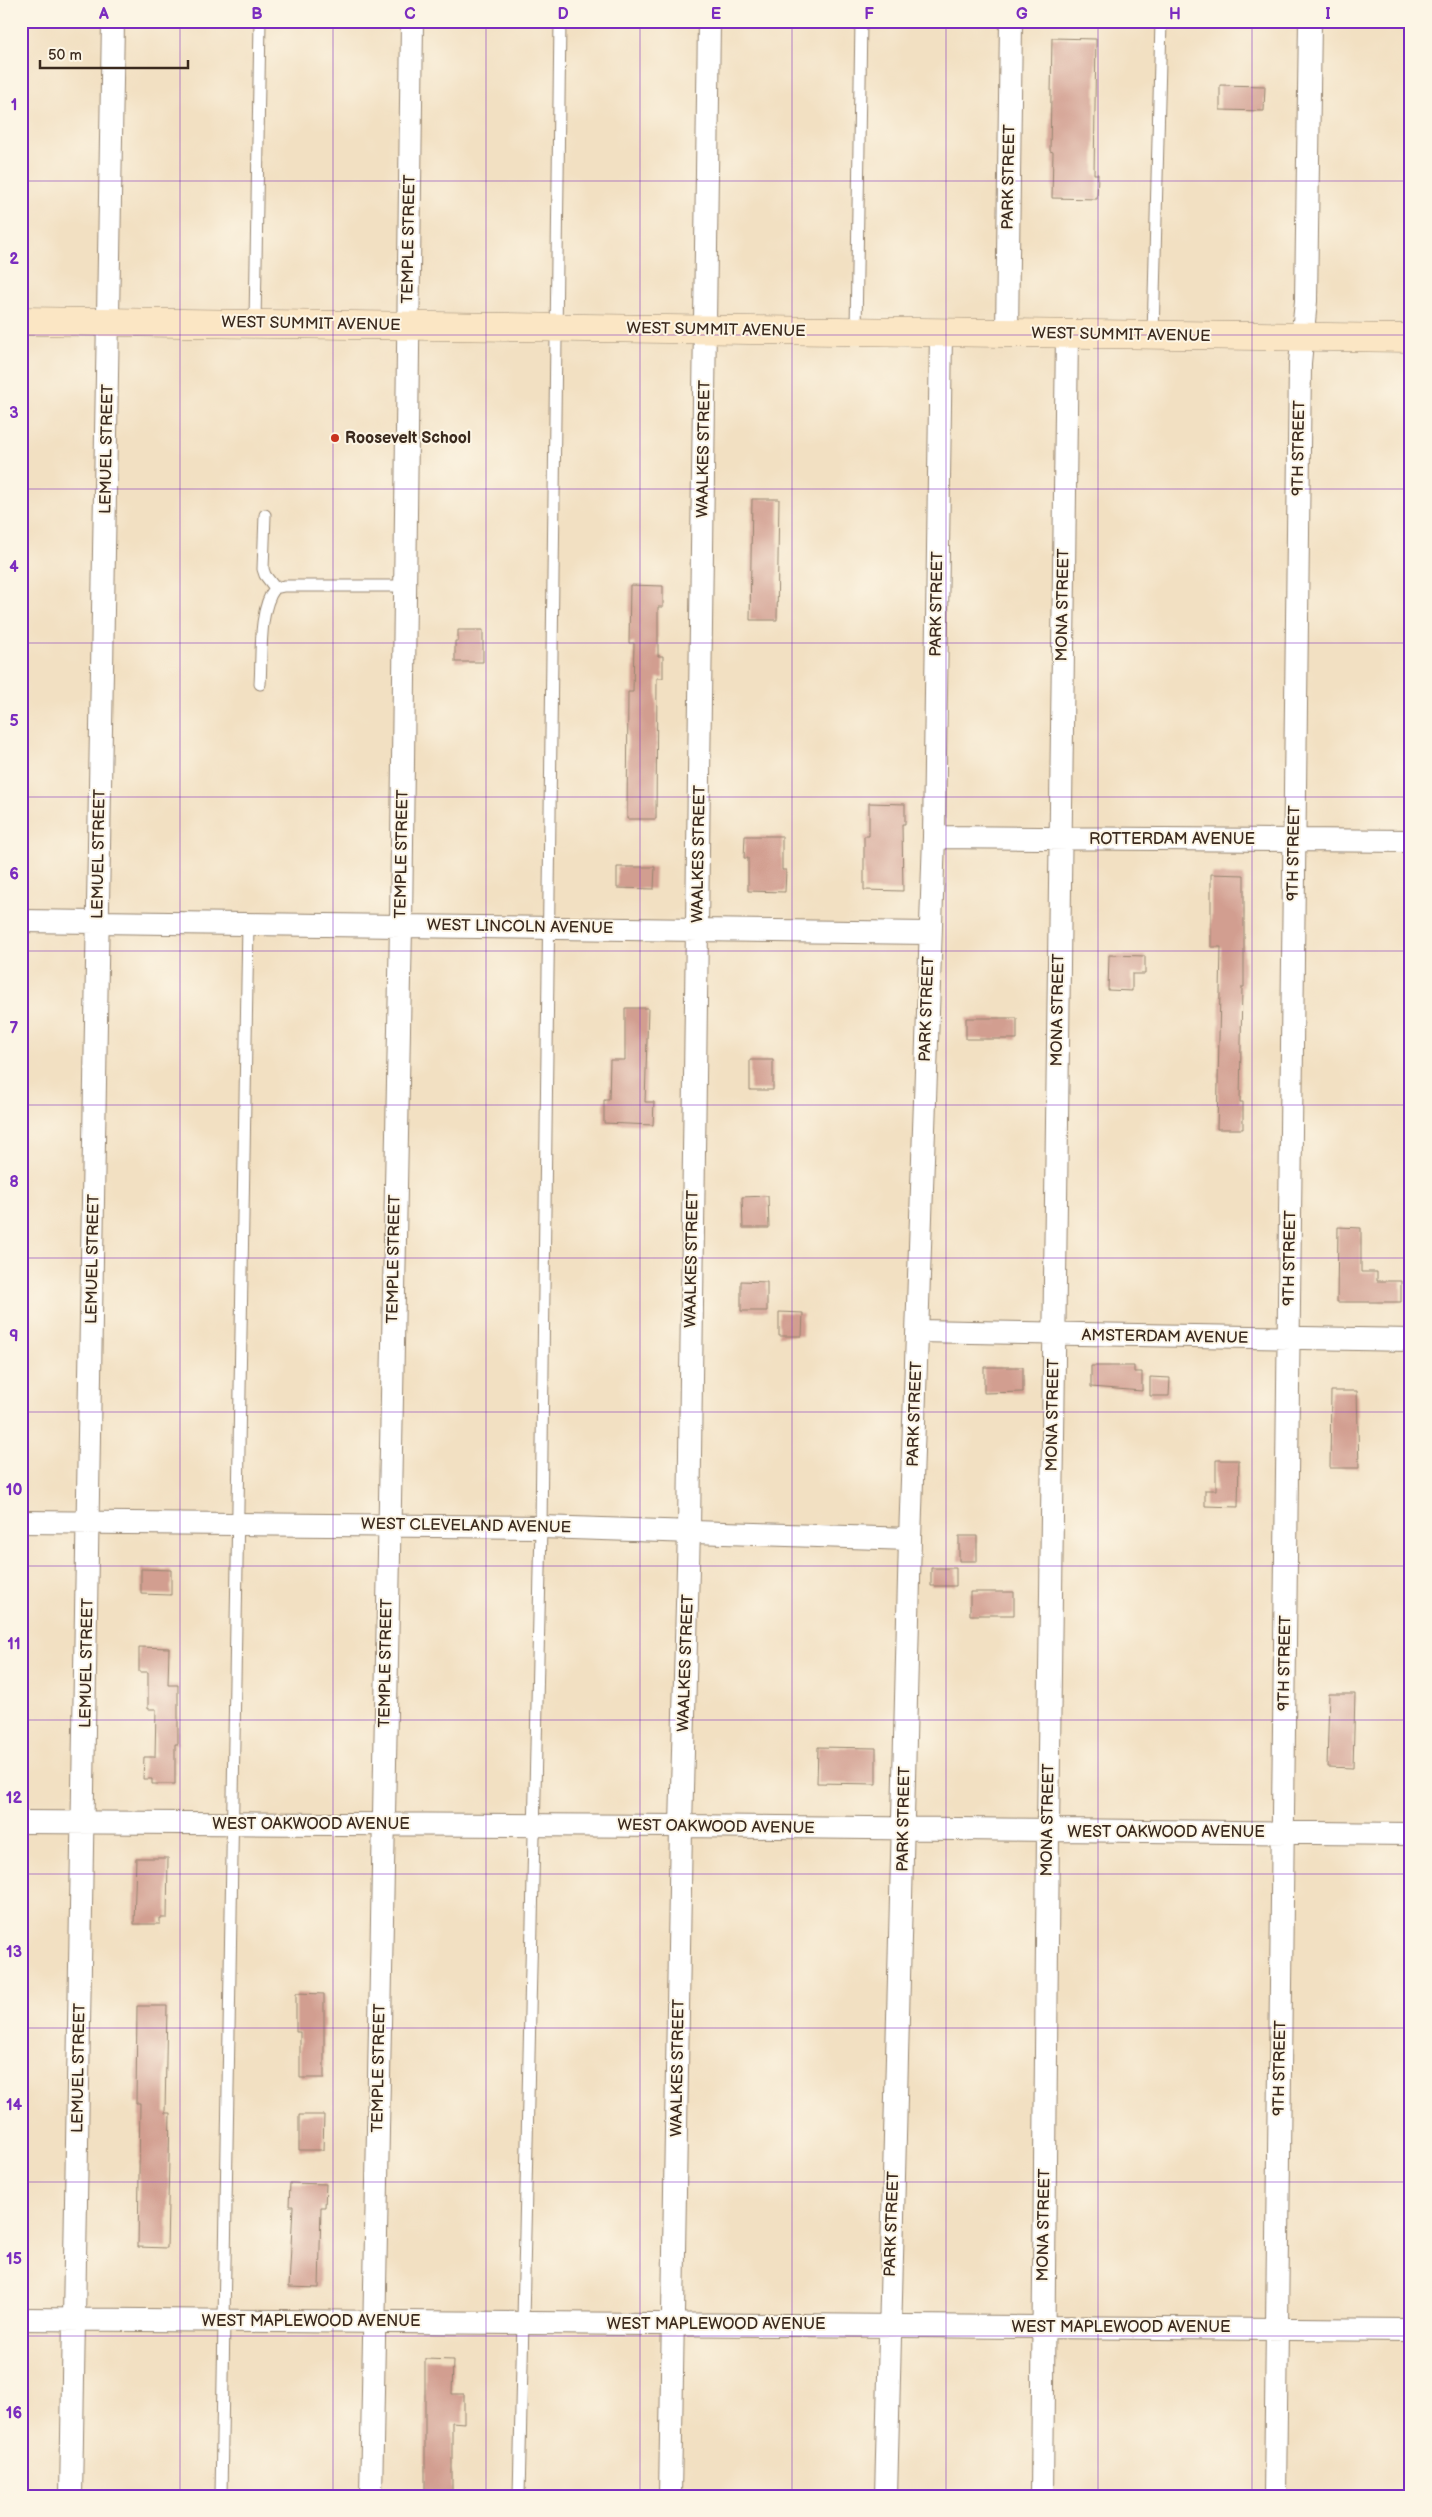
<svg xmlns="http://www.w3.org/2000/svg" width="1432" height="2517" viewBox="0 0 1432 2517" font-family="'Balsamiq Sans',sans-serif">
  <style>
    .building { fill: #d29e90 }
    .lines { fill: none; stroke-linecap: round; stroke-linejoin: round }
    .lane-casing { stroke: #968570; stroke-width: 13 }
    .street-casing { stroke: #968570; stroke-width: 24 }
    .secondary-casing { stroke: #968570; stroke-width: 29 }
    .lane { stroke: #fff; stroke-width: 11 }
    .street { stroke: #fff; stroke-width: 22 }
    .secondary { stroke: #fbe6c4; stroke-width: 28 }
    .grid { fill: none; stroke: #7b2cbf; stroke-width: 1; stroke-opacity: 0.55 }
    .poi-dot { fill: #c8321e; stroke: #fcf5e5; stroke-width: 2 }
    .labels { text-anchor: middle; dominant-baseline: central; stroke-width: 4; stroke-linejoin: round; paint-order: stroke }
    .street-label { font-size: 16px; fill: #3b2a1e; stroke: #fcf5e5 }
    .poi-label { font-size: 16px; font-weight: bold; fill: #3b2a1e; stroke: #fcf5e5; text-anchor: start }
    .neatline { fill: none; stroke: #7b2cbf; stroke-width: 2 }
    .grid-label { font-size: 16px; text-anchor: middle; font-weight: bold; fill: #7b2cbf }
  </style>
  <rect width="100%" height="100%" fill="#fcf5e5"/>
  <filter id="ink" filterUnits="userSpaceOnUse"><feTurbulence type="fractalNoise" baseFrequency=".02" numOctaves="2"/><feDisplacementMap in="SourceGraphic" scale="10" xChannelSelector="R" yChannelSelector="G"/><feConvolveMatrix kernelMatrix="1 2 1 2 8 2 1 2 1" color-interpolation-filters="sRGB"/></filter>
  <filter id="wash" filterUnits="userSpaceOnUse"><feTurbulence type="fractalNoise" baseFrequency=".0096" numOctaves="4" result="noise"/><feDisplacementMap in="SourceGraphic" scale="20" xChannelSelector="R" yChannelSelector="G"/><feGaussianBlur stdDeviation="1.12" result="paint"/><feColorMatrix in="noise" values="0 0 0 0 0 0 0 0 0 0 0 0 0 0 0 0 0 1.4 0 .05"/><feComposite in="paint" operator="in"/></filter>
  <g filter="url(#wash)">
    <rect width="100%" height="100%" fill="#f2e0c2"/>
    <g id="blocks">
      <path class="building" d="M1052,38l44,1 -2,135h4l-1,25 -45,-1 1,-46 -3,-1z
        M1220,85l45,1 -1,25 -44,-1z
        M752,499h27l-2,121h-27z
        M630,585l33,1v21h-5v49h5v22h-6l-1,141h-29l1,-127h5l1,-49h-5z
        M458,630h25v32h-28v-21h3z
        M869,803l36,1v20h-3l1,67 -39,-1v-54h5z
        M745,836h37v34h4l-1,22 -37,-1v-33h-4z
        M617,867h38l-1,22 -37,-1z
        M1211,874l33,1v112h-2l-2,115h3v27h-26l4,-182h-10z
        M1109,955l36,1v18h-13v17l-24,-1z
        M625,1008h23l-3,94h9l-1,23 -49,-2v-23h5l1,-40h15z
        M966,1018h51v21h-51z
        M750,1060h23v30h-23z
        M768,1196l1,32h-26l-1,-31z
        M1338,1227l23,1v44h16v9h24v21h-64z
        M741,1281l26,1v29h-26z
        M779,1312l24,1 -1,23h-23z
        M1091,1366h43v6h8v19l-51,-4z
        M984,1367h39v25l-39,1z
        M1150,1377l20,1 -1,18h-19z
        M1331,1391h26l2,77h-29z
        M1216,1460h23l-1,47 -33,-1v-16h11z
        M959,1536h18v25h-18z
        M931,1568h25v18h-25z
        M141,1569l30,1v25l-30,-1z
        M970,1592h44v23h-44z
        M139,1647l30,1 -1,37h10v59h-3v40h-23v-5h-9l1,-22h11l1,-48h-8v-37h-9z
        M1329,1694h26l-2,74 -26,-1z
        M818,1747l58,1v36l-59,-1z
        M136,1858h32l-1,60h-7v6h-26z
        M296,1993l28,1v84h-24v-46h-4z
        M137,2006h30l-2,107h5l-3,135 -29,-1 2,-144h-4z
        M299,2115h25l-1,35h-24z
        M290,2183l36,1 -1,23h-4l-2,81 -30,-1 4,-81h-4z
        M425,2359l28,1 -1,34h12v29l-12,-1v74h-27z"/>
    </g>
  </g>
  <g filter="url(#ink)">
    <use href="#blocks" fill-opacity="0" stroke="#968570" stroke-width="1"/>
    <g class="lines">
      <defs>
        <path id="lane" d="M255,323l5,-302
          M856,331l5,-310
          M1153,336l8,-315
          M265,515l-2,54 2,6 10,13
          M260,684c2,-28 -2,-74 15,-96l9,-2h121
          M221,2496l27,-1572
          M519,2496l22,-969 19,-1506"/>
        <path id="street" d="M1007,334l4,-313
          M934,837l477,4
          M21,921l908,12
          M918,1331l493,9
          M21,1522l520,5 369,12
          M21,1822l660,4 730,8
          M21,2319l1390,11
          M71,2496l42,-2475
          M371,2496l30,-1571 11,-904
          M670,2496l11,-670 8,-296 20,-1509
          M886,2496l24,-957 24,-702 7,-505
          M1042,2496l6,-665 19,-1497
          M1275,2496l25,-2133 6,-62 4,-280"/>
        <path id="secondary" d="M21,321l1390,17"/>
      </defs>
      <use href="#lane" class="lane-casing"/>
      <use href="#street" class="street-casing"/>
      <use href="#secondary" class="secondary-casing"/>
      <use href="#lane" class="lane"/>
      <use href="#street" class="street"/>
      <use href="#secondary" class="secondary"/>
    </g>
  </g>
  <path class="grid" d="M180,21v2475M333,21v2475M486,21v2475M640,21v2475M792,21v2475M946,21v2475M1098,21v2475M1252,21v2475M21,181h1390M21,335h1390M21,489h1390M21,643h1390M21,797h1390M21,951h1390M21,1105h1390M21,1258h1390M21,1412h1390M21,1566h1390M21,1720h1390M21,1874h1390M21,2028h1390M21,2182h1390M21,2336h1390"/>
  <circle class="poi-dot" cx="335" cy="438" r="5"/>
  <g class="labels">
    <g class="street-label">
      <text transform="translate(1009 177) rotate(-89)">PARK STREET</text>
      <text transform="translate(409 239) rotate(-89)">TEMPLE STREET</text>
      <text transform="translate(311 324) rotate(1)">WEST SUMMIT AVENUE</text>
      <text transform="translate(716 330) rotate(1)">WEST SUMMIT AVENUE</text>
      <text transform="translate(1121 335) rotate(1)">WEST SUMMIT AVENUE</text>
      <text transform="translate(1299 448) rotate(-89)">9TH STREET</text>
      <text transform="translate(107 449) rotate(-89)">LEMUEL STREET</text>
      <text transform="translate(704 449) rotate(-89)">WAALKES STREET</text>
      <text transform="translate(937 604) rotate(-89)">PARK STREET</text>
      <text transform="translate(1063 605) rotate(-89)">MONA STREET</text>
      <text x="1172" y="839">ROTTERDAM AVENUE</text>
      <text transform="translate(1294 853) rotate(-89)">9TH STREET</text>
      <text transform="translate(99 854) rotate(-89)">LEMUEL STREET</text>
      <text transform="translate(402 854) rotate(-89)">TEMPLE STREET</text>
      <text transform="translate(699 854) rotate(-89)">WAALKES STREET</text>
      <text transform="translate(520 927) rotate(1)">WEST LINCOLN AVENUE</text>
      <text transform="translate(927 1009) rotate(-88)">PARK STREET</text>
      <text transform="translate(1058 1010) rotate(-89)">MONA STREET</text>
      <text transform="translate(1290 1258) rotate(-89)">9TH STREET</text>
      <text transform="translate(93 1259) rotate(-89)">LEMUEL STREET</text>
      <text transform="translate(394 1259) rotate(-89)">TEMPLE STREET</text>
      <text transform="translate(692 1259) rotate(-89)">WAALKES STREET</text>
      <text transform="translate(1165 1337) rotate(1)">AMSTERDAM AVENUE</text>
      <text transform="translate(915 1414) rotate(-88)">PARK STREET</text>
      <text transform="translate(1053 1415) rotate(-89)">MONA STREET</text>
      <text transform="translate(466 1526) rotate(1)">WEST CLEVELAND AVENUE</text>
      <text transform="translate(87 1663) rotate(-89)">LEMUEL STREET</text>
      <text transform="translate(386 1663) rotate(-89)">TEMPLE STREET</text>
      <text transform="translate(686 1663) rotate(-88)">WAALKES STREET</text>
      <text transform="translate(1285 1663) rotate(-89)">9TH STREET</text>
      <text transform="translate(904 1819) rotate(-89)">PARK STREET</text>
      <text transform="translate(1048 1820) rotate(-89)">MONA STREET</text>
      <text x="311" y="1824">WEST OAKWOOD AVENUE</text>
      <text transform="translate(716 1827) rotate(1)">WEST OAKWOOD AVENUE</text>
      <text x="1166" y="1832">WEST OAKWOOD AVENUE</text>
      <text transform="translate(79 2068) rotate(-89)">LEMUEL STREET</text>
      <text transform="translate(379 2068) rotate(-89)">TEMPLE STREET</text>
      <text transform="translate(678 2068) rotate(-89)">WAALKES STREET</text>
      <text transform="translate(1280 2068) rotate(-89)">9TH STREET</text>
      <text transform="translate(892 2224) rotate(-88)">PARK STREET</text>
      <text transform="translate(1044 2225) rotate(-89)">MONA STREET</text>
      <text x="311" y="2321">WEST MAPLEWOOD AVENUE</text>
      <text x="716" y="2324">WEST MAPLEWOOD AVENUE</text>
      <text x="1121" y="2327">WEST MAPLEWOOD AVENUE</text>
    </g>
    <g class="poi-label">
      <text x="345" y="438">Roosevelt School</text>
    </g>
  </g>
  <rect width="1432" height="2517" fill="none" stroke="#fcf5e5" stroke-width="55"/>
  <path d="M40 60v8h148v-8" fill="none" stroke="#3b2a1e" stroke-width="2.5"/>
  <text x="48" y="60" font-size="15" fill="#3b2a1e" stroke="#fcf5e5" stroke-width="4" paint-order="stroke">50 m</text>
  <rect x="28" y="28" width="1376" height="2462" class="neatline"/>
  <g class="grid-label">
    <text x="104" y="19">A</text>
    <text x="257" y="19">B</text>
    <text x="410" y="19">C</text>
    <text x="563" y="19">D</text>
    <text x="716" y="19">E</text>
    <text x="869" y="19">F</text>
    <text x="1022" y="19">G</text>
    <text x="1175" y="19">H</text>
    <text x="1328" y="19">I</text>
    <text x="14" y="110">1</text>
    <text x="14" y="264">2</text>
    <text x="14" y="418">3</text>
    <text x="14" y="572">4</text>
    <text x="14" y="726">5</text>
    <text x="14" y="879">6</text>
    <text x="14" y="1033">7</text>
    <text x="14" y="1187">8</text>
    <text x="14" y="1341">9</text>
    <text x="14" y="1495">10</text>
    <text x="14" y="1649">11</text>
    <text x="14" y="1803">12</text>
    <text x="14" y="1957">13</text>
    <text x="14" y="2110">14</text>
    <text x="14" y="2264">15</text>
    <text x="14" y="2418">16</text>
  </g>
</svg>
